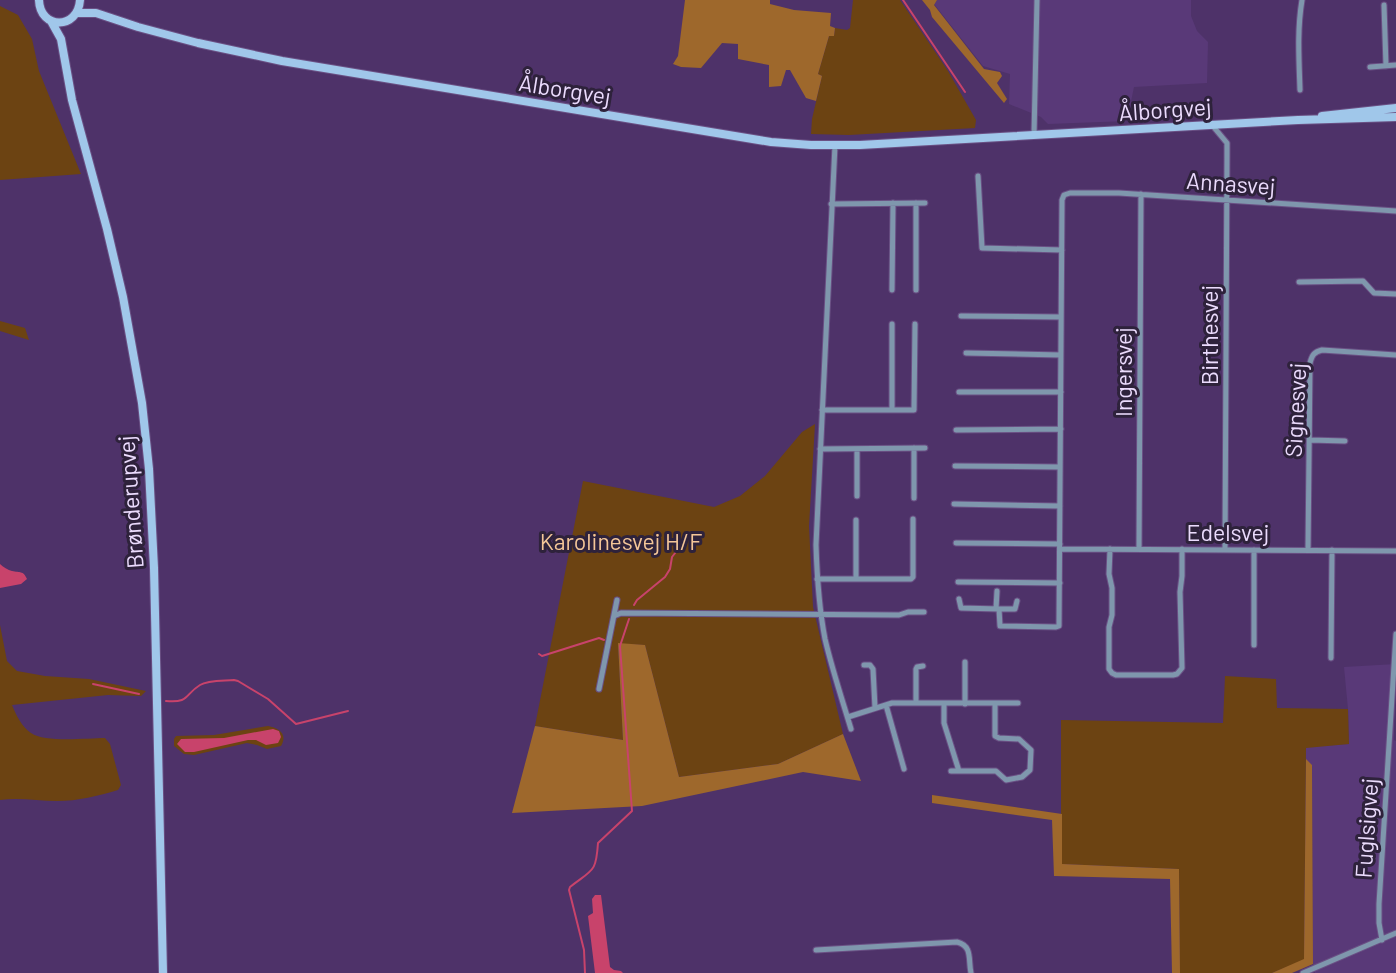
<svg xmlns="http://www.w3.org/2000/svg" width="1396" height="973" viewBox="0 0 1396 973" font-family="Barlow,sans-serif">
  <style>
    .built { fill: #593978 }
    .green { fill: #6c4312 }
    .forest { fill: #9e682c }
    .water { fill: #c8436b }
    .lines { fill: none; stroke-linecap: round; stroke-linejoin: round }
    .stream { stroke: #c8436b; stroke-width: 2 }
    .street-casing { stroke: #6a5084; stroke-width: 7 }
    .secondary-casing { stroke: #6a5084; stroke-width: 10 }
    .street { stroke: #7f97ad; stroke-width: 5 }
    .secondary { stroke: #a0c7ea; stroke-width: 8 }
    .labels { text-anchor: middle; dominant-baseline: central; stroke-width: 6; stroke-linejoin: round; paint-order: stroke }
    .street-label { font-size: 23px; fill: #ebdbfd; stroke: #2e223b }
    .park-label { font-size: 23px; fill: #f4c698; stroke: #2e223b }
  </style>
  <rect width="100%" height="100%" fill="#4e3269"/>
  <path class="built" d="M937,0h254v16l6,15 11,11 -1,41 -73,4 -7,34 -79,3 -7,-7 -32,-13 1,-30 -27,-8 -49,-62z
    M1396,664l-2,69v7l2,1v232h-81l-2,-9 -1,-198 -6,-6v-13l43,-3 -1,-35 -4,-42z"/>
  <path class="green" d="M853,0h47l48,71 28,49 -1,8 -126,7 -38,-1 1,-15 10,-43 -4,-2 11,-38h5l1,-8 12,2 3,-2z
    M0,6l18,9 14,24 7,32 42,103 -81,6z
    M0,321l25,7 4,12 -29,-9z
    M815,424l-6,102 4,81 30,127 -65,30 -99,13 -34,-132 -27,-1 5,96 -88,-14 48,-245 131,26 26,-11 25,-20 37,-44z
    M0,625l7,36 10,10 28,5 44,3 57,12 -5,5 -33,-1 -96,10c4,10 10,22 19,28 14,10 56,5 74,5l5,6 11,41 -3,5c-20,6 -40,11 -61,11 -19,0 -38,-4 -57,-1z
    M1225,676l51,3 1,29 71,1 1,35 -43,4 -2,212 -32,13h-92l-1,-104 -118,-5v-144l162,3z
    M268,726c11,2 20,8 13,20l-14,3 -10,-4 -10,-2 -53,12 -10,-1 -10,-8v-7l2,-3 38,-1z"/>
  <path class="forest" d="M685,0h85v4l24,6 37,3 -1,13 5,2 -1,8h-5l-11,38 4,2 -6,25 -10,-3 -16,-28h-4l-5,16 -12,1v-22l-31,-6v-15l-16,-1 -21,25 -20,-1 -8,-3 5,-8z
    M922,0h15l-3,5 50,64 16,3 2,4 -5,7 10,16 -3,4 -72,-86 -2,-7z
    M618,643l27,2 34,132 99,-13 65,-30 18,47 -58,-9 -161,34 -130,7 23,-87 88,14z
    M1306,759l6,6 1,199 -21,9h-20l32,-14z
    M932,795l130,19v50l117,5 1,104h-8l-2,-94 -116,-3 -2,-56 -120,-17z"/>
  <path class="water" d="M0,564c3,3 8,6 12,7 8,2 11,-1 15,8l-6,5 -21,4z
    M273,729l6,2 2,6 -3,6 -12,2 -10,-5h-8l-54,12h-9l-8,-8 4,-5 43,-1z
    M595,895h6l9,72 4,3 7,1 2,2h-28l-7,-57 5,-3 -1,-14z"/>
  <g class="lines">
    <path class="stream" d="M903,0l62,92
      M634,605l3,-5 28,-23 5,-8 2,-12 18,-23
      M539,654l3,2 57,-18 5,2
      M93,684l46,10
      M166,701c24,2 18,-6 34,-16 8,-5 24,-4 34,-5l4,1 30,18 28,25 52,-13
      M585,973l-1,-23 -15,-60 1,-3c23,-18 26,-14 28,-44l34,-32 -12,-165 9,-27"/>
    <defs>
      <path id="street" d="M1384,5l2,61
        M1370,67l26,-2
        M1300,90c-1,-30 -3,-60 2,-90
        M1212,125l15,18v14l-2,392
        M1034,135l3,-135
        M835,145l-19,400c1,32 3,63 9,94 7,30 17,60 26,90
        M978,176l4,72 80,2
        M831,204l94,-1
        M1299,282l64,-1 11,12 22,1
        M892,290l1,-87
        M916,290v-87
        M961,316l100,1
        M966,353l95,2
        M959,392h102
        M822,410h92l1,-86
        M892,410v-86
        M956,430l105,-1
        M1310,440l35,1
        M820,449l105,-1
        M955,466l105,1
        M857,496v-47
        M914,498v-50
        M954,504l106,2
        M956,543l104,1
        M1060,549l336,2
        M1110,549l-1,25 3,14v27l-3,12v42l3,4 4,2h57l4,-1 5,-6 -2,-76 2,-16v-27
        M1139,549l2,-355
        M1308,550l2,-187c2,-8 4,-11 12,-13l74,5
        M817,579h94l2,-2v-58
        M856,579v-59
        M958,582l102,1
        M959,599l2,9 38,1
        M1017,601l-2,8h-16l1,17 56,1 3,-1 3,-426 2,-5 6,-2h49l277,18
        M996,609l1,-18
        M614,616l7,-3 278,2 9,-3h16
        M1254,645v-95
        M1331,658l1,-108
        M864,665h6l3,4 2,39
        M599,689l18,-89
        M916,703v-34l1,-2 6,-1
        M944,703v20l15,48
        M965,704v-42
        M886,705l18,64
        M848,717l44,-14h126
        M951,771h45l10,9 16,-3 8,-7 1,-20 -12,-11 -20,-1 -4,-2v-32
        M1382,940l-3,-17v-19l17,-270
        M816,950l141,-8c16,4 11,18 14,31
        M1303,973l93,-40"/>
      <path id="secondary" d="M39,0c1,30 39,30 41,0
        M77,13h19l42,14 60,16 84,18 489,81 40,3h49l438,-25 98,-3
        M51,21l10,18 11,61 35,129 16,68 19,106 7,66 5,99 9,405
        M1322,116l74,-8"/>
    </defs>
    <use href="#street" class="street-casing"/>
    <use href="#secondary" class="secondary-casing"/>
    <use href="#street" class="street"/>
    <use href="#secondary" class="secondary"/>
  </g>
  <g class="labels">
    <g class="street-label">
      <text transform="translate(565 89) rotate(9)">Ålborgvej</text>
      <text transform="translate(1165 109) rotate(-4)">Ålborgvej</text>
      <text transform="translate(1231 183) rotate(4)">Annasvej</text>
      <text transform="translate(1209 335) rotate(-90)">Birthesvej</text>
      <text transform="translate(1123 372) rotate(-90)">Ingersvej</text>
      <text transform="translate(1295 410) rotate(-87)">Signesvej</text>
      <text transform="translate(130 502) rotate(-94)">Brønderupvej</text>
      <text x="1228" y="532">Edelsvej</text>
      <text transform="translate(1366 828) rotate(-86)">Fuglsigvej</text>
    </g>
    <g class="park-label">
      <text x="621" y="541">Karolinesvej H/F</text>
    </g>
  </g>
</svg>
